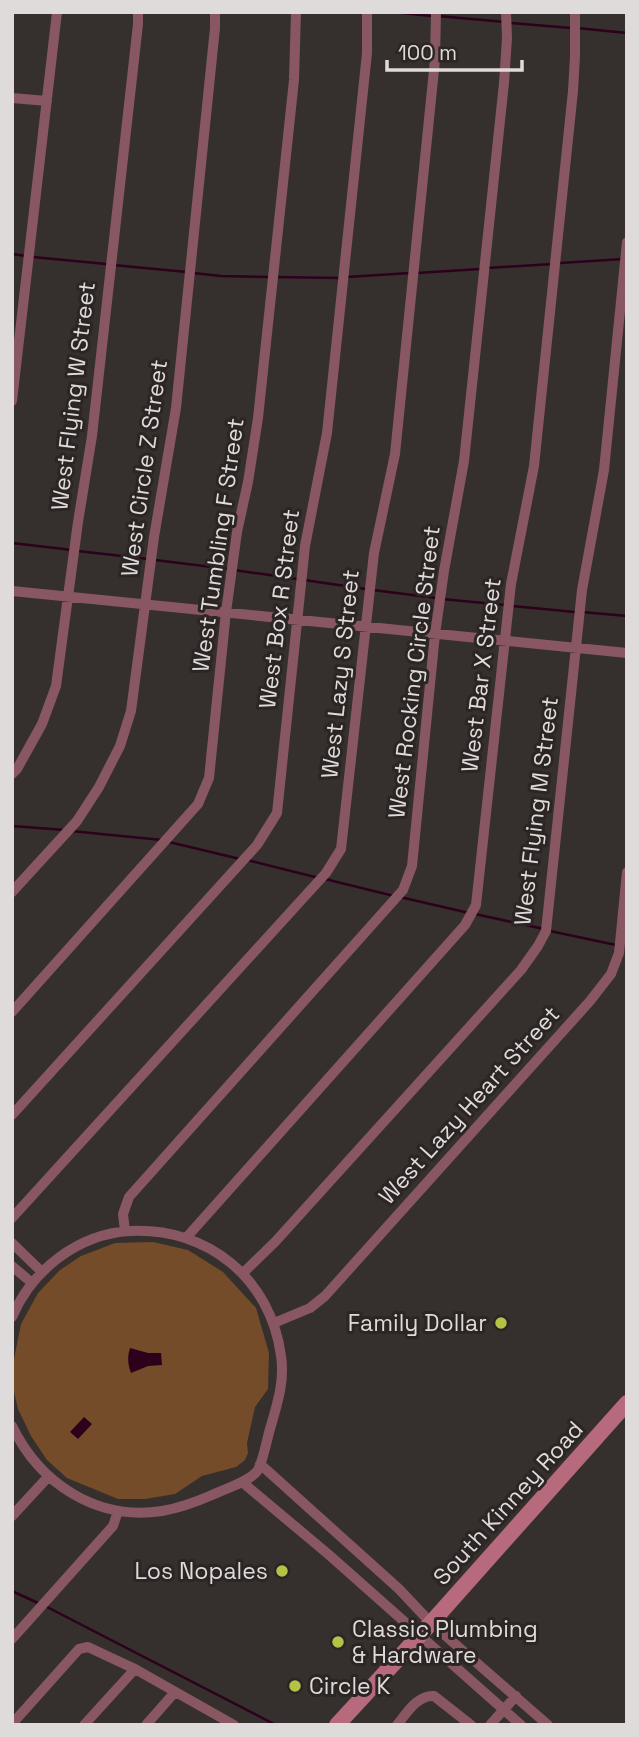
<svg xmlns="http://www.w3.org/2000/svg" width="639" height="1737" viewBox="0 0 639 1737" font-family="'Space Grotesk',sans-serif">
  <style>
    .green { fill: #744c29 }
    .water { fill: #2d001b }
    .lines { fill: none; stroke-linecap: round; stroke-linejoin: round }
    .stream { stroke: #2d001b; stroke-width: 2.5 }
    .street { stroke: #885761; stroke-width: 10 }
    .secondary { stroke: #b76a7b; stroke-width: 16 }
    .poi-dot { fill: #b6c148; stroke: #2b2524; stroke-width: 2.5 }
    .labels { text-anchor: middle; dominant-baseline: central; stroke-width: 6; stroke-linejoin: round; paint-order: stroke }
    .street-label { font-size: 23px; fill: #dfdbda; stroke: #2b2524 }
    .poi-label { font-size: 23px; fill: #dfdbda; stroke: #2b2524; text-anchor: end }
  </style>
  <rect width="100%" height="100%" fill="#352f2e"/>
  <path class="green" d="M153,1242l35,8 35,22 33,36 13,45 -1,36 -13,18 -8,36 1,10 -3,7 -9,7 -34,9 -27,18 -30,5h-27l-51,-21 -20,-18 -16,-24 -13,-27 -6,-26 2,-24 7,-35 17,-31 22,-23 21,-14 34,-13z"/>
  <path class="water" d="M130,1348l18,5h13l1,12 -14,1 -17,7c-3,-9 -4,-15 -1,-25z
    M84,1417l8,7 -14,15 -8,-7z"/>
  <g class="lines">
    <path class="stream" d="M393,12l38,4
      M438,16l67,6
      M511,23l60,5
      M577,28l50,5
      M12,254l14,2
      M33,257l73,7
      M560,263l63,-4
      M113,265l74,7
      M487,268l66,-4
      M193,273l28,3 49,1
      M417,273l63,-4
      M277,277l63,1
      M347,277l63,-4
      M12,543l60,7
      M78,551l70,8
      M155,560l73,9
      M234,570l63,9
      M304,580l62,9
      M373,590l63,8
      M442,599l63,6
      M512,606l63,6
      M582,612l45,4
      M12,826l53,4
      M71,831l91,9
      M169,842l71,17
      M247,860l72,18
      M325,879l69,17
      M400,897l69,16
      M475,914l69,15
      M550,931l66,14
      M12,1591l26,12
      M47,1607l229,118"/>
    <path class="street" d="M12,98l35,3
      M12,401l45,-389
      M12,591l615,62
      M12,774l5,-5 25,-45 14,-38 22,-164 14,-86 46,-412v-12
      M12,892l65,-71 22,-34 21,-41 11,-35 23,-174 22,-129 39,-380v-16
      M12,1012l186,-208 11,-26 17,-166 11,-80 11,-50 10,-64 36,-338 2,-68
      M12,1115l245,-270 20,-32 28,-267 22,-113 40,-380v-41
      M12,1218l314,-345 15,-24 33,-296 21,-99 40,-394 1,-48
      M125,1231l-2,-17 6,-17 274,-307 9,-24 23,-232 9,-63 20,-110 40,-378 3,-45 -1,-26
      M186,1238l279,-313 11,-20 35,-321 23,-118 39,-375 2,-35v-44
      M12,1243l30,29
      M12,1266l20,17
      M243,1273l32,-31 246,-272 17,-24 8,-15 36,-341 22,-120 23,-228
      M12,1317c20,-47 66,-83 118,-86 78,-4 141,48 151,125 4,25 -4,49 -11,73 -3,10 -7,32 -12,41 -7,11 -33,19 -46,25 -16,7 -32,13 -50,16 -65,10 -122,-27 -150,-85
      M274,1323l36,-15 15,-12 265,-295 21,-27 8,-21 8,-81
      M260,1464l139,125 32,34 117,102
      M242,1482l86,72 193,171
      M12,1516l36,-39
      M12,1639l101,-113 5,-15
      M12,1724l67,-75 9,-2 47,22 99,56
      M84,1725l51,-56
      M146,1725l29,-33
      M397,1725c10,-12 20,-30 37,-29l37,29
      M490,1725l26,-29"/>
    <path class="secondary" d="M337,1725l94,-102 196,-220"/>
  </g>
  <g class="poi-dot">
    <circle cx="501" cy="1323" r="7"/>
    <circle cx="282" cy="1571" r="7"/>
    <circle cx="338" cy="1642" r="7"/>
    <circle cx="295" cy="1686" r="7"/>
  </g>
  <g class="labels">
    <g class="street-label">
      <text transform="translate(73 396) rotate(-83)">West Flying W Street</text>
      <text transform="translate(144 468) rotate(-82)">West Circle Z Street</text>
      <text transform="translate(218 545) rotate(-82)">West Tumbling F Street</text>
      <text transform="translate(279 609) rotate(-83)">West Box R Street</text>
      <text transform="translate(414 672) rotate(-83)">West Rocking Circle Street</text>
      <text transform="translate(340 674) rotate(-84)">West Lazy S Street</text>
      <text transform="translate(481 675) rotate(-83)">West Bar X Street</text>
      <text transform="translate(536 811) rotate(-83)">West Flying M Street</text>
      <text transform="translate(469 1105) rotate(-48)">West Lazy Heart Street</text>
      <text transform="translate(508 1503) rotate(-48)">South Kinney Road</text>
    </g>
    <g class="poi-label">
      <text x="487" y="1323">Family Dollar</text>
      <text x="268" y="1571">Los Nopales</text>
      <text x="352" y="1629" text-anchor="start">Classic Plumbing<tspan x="352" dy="26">&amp; Hardware</tspan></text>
      <text x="309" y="1686" text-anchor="start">Circle K</text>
    </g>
  </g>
  <rect width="639" height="1737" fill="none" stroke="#dfdbda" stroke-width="28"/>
  <path d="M387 60v10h135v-10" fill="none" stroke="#dfdbda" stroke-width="3.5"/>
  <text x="398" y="60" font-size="21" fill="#dfdbda" stroke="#2b2524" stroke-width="5" paint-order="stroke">100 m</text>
</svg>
